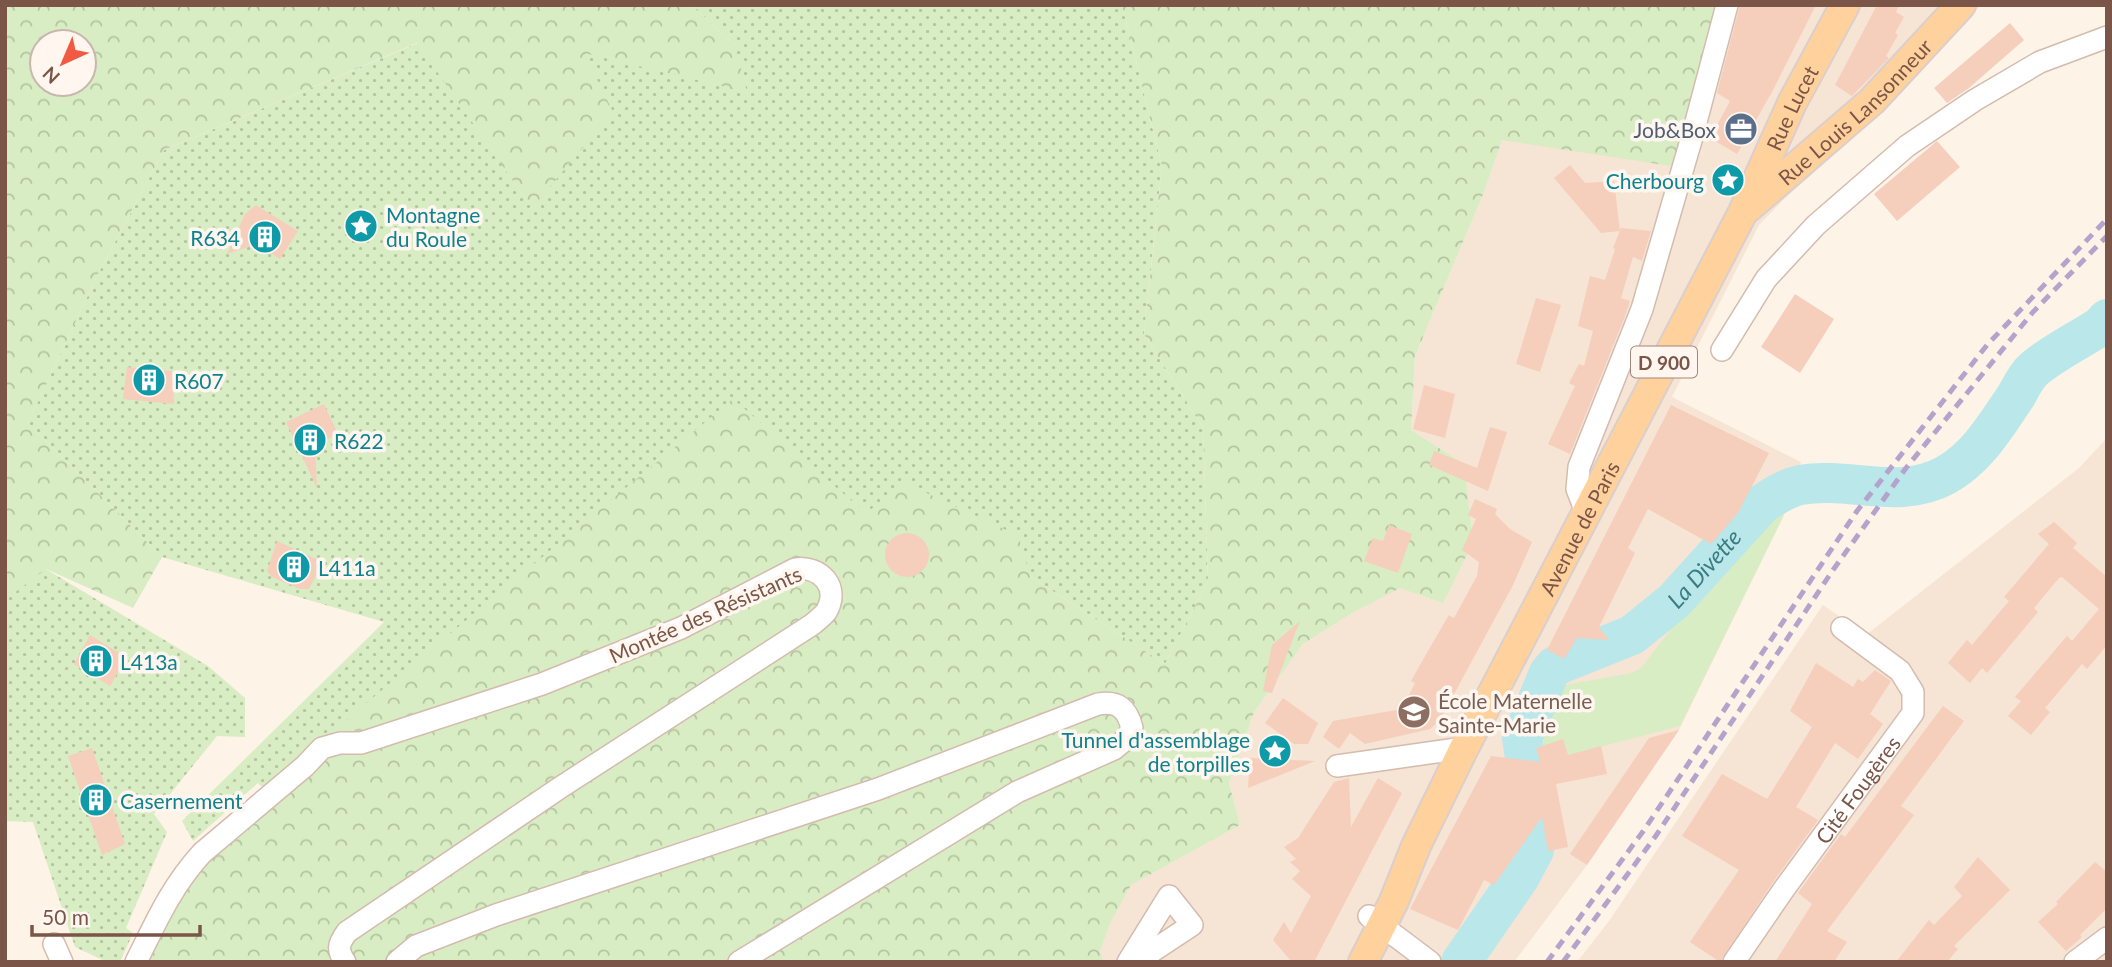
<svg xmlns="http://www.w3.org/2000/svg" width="2112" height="967" viewBox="0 0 2112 967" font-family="Lato,sans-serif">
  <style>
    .residential { fill: #f6e4d5 }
    .grass { fill: url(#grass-dots) }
    .forest { fill: url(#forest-crowns); fill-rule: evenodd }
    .green { fill: #d8edc3 }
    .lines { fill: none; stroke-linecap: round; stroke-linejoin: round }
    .river { stroke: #b9e7ea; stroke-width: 40 }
    .building { fill: #f6cebc }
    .minor-casing { stroke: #d4bbae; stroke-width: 24 }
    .major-casing { stroke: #dacfcc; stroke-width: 32 }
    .minor { stroke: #fff; stroke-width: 21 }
    .major { stroke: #ffd19d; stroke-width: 28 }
    .rail { stroke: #b4a3ca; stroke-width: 5; stroke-dasharray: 10 7; stroke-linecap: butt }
    .labels { text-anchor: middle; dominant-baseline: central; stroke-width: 7; stroke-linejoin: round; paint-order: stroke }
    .shield { fill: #fff7ef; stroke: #a2867a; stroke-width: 2 }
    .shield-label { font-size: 19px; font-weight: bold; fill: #7a5548 }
    .street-label { font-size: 21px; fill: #7a5548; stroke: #fff7ef }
    .service-label { font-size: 21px; fill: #4e5e75; stroke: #fff7ef; text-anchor: end }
    .culture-label { font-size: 21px; fill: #0d838f; stroke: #fff7ef; text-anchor: start }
    .education-label { font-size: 21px; fill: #785e54; stroke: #fff7ef; text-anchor: start }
    .water-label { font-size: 23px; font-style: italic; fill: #3a7c81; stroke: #fff7ef }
  </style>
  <defs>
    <pattern id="grass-dots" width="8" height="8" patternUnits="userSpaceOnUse" patternTransform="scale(1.75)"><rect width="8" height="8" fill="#d8edc3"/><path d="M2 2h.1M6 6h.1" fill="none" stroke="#b4c3a0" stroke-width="1.8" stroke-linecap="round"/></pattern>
    <pattern id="forest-crowns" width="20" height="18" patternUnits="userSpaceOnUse" patternTransform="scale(1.75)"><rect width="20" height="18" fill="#d8edc3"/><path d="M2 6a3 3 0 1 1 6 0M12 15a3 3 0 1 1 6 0" fill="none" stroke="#b4c3a0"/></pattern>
  </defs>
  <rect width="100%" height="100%" fill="#fef3e7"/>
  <path class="residential" d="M1598,5h383l-114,120 -84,75 -24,25 -87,172 129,65 -18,55 -104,213 -92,135 -73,97h-410l-4,-11 10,-27 21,-39 109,-60 -11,-42 25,-71 49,-68 51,-32 46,-25 43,16 21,-139 -53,-34 4,-74 69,-164 18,-52z
    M2107,438v524h-530l32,-41 214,-316 43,30 213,-167z"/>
  <path class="grass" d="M691,5h431l40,161 -18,168 59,94 5,153 -43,83 -134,-87 -766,213 -7,-7 -65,58 -11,-20 202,-199 -222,-65 -134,-134 69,-147 67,-126 254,-107 114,165 51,-155 152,-8z
    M44,568l164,98 37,32v39l-28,-1 -63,78 13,18 -41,96 7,5 -13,29h-13l-32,-15 -42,-125 -28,-1v-221z"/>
  <path class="forest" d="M5,5h686l44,40 12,47 -163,-39 29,59 -81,96 -115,-165 -253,107 -67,126 -69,147 134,134 -29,51 -87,-39 -41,31zM42,42h42v42h-42z
    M1122,5h605l-43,163 -182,-28 -18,52 -69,164 -4,74 53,34 9,78 -30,61 -43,-15 -46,24 -51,32 -49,68 -25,71 11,42 -109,60 -21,39 -10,27 4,11h-970l39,-90 127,-114 433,-359 133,114 39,-30 112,52 14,42 134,87 43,-83 -5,-153 -59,-94 18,-168z"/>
  <path class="green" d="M1789,498l-6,19 -103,209 -100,26 -11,7 -6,-19 -19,6c-4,-24 2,-44 21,-61l66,-12 10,-5 120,-155 21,-14z"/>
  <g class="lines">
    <path class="river" id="s1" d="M1461,962l58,-84 15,-28 1,-30 -13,-82 27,-65 6,-7 77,-31 42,-34 88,-97c11,-7 24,-16 38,-19 49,-9 99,16 146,-10 32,-18 50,-50 70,-79 5,-9 10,-20 18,-27 17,-15 47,-30 67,-43l6,-7"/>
  </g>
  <path class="building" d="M1740,5h76l-43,85 -36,64 -27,-16 20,-37 -13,-8z
    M1877,5h22l-3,7 8,5 -9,16 3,2 -12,21 3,2 -37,38 -17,-11z
    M2010,23l14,17 -55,48 -22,15 -13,-15z
    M1937,141l23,26 -63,54 -23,-27z
    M1570,165l15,18 29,-2 6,50 -19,2 -47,-55z
    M256,205l42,26 -18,28 -23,-15 -30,10 18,-40z
    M1621,228l30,3 -9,30 -9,-4 -12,41 9,3 -5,15 -55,138 -22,-10 27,-58 -6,-3 10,-19 5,2 9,-35 -15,-5 12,-50 15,4 10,-31 -2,-1z
    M1795,294l39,25 -34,54 -39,-26z
    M1536,298l25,7 -21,67 -24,-8z
    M127,367l45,4 2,33 -51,-5z
    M1424,385l31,9 -10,44 -32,-9z
    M324,404l14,30 -23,12 2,42 -31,-66z
    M1671,405l98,48 -31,60 -27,31 -63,-35 -20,39 7,5 -36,74 10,13 -32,-2 -13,21 -17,-9z
    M1490,427l17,5 -19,59 -59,-26 5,-14 43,17z
    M1475,499l22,10 -2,5 15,15 22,13 -19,43 -73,135 -10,9 -65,15 -15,-11 -11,16 -16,-12 10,-16 69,-12 13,-26 -4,-2 21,-37 17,-29 5,3 23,-42 2,-14 -17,-12 14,-31 -8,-4z
    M2054,522l23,21 -4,5 34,29v68l-20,24 -5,-5 -37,44 5,4 -19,23 -23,-19 13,-15 -6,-4 52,-61 5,5 27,-32 -37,-32 -3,1 -25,30 4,4 -51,61 -5,-5 -12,15 -22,-20 19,-23 5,5 37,-44 -5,-4 45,-53 -11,-10z
    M1389,525l23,9 -14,39 -34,-12 9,-23 10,3z
    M885 555a22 22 0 1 1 44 0a22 22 0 1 1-44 0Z
    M277,541l46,21 -14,27h-9l-28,-12 -5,-6z
    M1300,621l-28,72 -9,-2 9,-46z
    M90,635l31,19 3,8 -14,24 -36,-22z
    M1816,663l37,24 5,-8 5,3 12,-12 16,11 -21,33 13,10 -25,35 -23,-16 -39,64 22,13 -45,62 -53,80 -30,-20 49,-72 -57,-34 40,-62 45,25 45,-72 -22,-16z
    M1283,698l35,25 -10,21h-14l-29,-21z
    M1943,706l21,15 -63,85 13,9 -87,116 20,11 -13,20h-59l37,-58 -14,-11 43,-59 4,3z
    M1679,730l-92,135 -17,-11 79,-116z
    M1563,739l5,16 33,-9 6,28 -51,10 12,63 -20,4 -6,-34 -48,68 -10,-5 -26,50 -48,-21 81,-153 49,6 -4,-14z
    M92,748l33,96 -23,11 -34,-99z
    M1250,758l65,3 -67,27z
    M1349,778l2,49 27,-49 24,15 -88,169h-22l-19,-22 11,-18 7,11 20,-37 -19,-17 8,-8 -10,-9 6,-3 -12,-12 14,-9 36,-56z
    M1978,857l32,33 -56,56 4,3 -11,13h-51l33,-42 5,5 28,-29 -8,-9z
    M2095,862l12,10v36l-27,27 2,2 -16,14 -28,-29 20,-18 -2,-2z"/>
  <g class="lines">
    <defs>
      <g id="minor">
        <path d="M1722,350l44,-71 50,-54 91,-79 68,-46 65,-38 67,-25"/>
        <path d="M1586,512l-9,-23 2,-22 63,-158 50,-172 35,-132"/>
        <path d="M1337,766l127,-18"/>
        <path d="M1369,916l61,46"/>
        <path d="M54,944l8,18"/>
        <path d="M136,962c20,-40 35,-75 66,-109l103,-87 17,-18 18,-5h21l181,-59 139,-56 114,-59c25,-4 46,18 31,43 -3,4 -9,8 -13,12l-252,163 -214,145c-9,12 -10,18 -2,30"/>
        <path d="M397,962l19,-16 80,-31 382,-126 220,-85c20,-3 29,4 34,24l-6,11 -12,10 -97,43 -278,170"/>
        <path d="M1128,962l41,-66 23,29 -56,37"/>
        <path id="s2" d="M1734,962l50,-73 129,-176v-21l-13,-21 -58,-43"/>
        <path d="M2075,962l32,-24"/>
      </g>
      <g id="major">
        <path id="s3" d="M1748,208l124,-107 89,-96"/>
        <path id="s4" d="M1363,962l31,-61 22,-55 48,-98 279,-536 49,-109 53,-98"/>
      </g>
    </defs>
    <use href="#minor" class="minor-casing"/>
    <use href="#major" class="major-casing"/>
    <use href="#minor" class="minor"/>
    <use href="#major" class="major"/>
    <path class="rail" d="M1547,962l97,-132 213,-319 130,-166 120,-126
      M1563,962l92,-125 178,-267 73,-102 127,-156 74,-76"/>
  </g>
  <defs>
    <symbol id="office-disc" viewBox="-11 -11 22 22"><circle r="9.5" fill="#5c6f8a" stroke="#fff7ef"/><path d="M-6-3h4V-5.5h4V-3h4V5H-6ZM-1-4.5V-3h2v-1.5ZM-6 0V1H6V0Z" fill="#fff"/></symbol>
    <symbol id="sight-disc" viewBox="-11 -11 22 22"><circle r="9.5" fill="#0f9aa8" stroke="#fff7ef"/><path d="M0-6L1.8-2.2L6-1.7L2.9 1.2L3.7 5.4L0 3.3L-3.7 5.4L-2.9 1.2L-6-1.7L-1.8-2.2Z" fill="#fff"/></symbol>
    <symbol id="building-disc" viewBox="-11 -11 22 22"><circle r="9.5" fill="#0f9aa8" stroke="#fff7ef"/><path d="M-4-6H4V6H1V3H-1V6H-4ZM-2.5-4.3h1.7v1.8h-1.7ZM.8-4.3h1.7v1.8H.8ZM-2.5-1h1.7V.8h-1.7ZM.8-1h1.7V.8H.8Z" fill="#fff"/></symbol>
    <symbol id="school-disc" viewBox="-11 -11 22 22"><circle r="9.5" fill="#8d6e63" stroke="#fff7ef"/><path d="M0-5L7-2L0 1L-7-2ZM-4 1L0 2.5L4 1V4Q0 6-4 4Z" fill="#fff"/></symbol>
  </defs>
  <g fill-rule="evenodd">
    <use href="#office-disc" x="1722" y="110" width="38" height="38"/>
    <use href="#sight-disc" x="1709" y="161" width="38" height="38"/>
    <use href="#sight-disc" x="342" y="207" width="38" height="38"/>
    <use href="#building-disc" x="246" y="218" width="38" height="38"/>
    <use href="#building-disc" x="130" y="361" width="38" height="38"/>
    <use href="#building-disc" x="291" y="421" width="38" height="38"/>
    <use href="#building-disc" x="275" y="548" width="38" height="38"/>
    <use href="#building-disc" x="77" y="642" width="38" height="38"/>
    <use href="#school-disc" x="1395" y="693" width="38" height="38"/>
    <use href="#sight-disc" x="1256" y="732" width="38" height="38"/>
    <use href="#building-disc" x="77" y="781" width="38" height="38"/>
  </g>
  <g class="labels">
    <rect class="shield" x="1631" y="346.5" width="66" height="31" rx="5"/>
    <g class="shield-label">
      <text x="1664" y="362">D 900</text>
    </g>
    <g class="street-label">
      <text stroke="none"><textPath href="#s4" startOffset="956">Rue Lucet</textPath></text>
      <text stroke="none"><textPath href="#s3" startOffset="144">Rue Louis Lansonneur</textPath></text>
      <text stroke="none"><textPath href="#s4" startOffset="485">Avenue de Paris</textPath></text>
      <text transform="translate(705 614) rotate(-24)">Montée des Résistants</text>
      <text stroke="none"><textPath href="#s2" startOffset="212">Cité Fougères</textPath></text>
    </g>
    <g class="service-label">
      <text x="1716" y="129">Job&amp;Box</text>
    </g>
    <g class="culture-label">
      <text x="1704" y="180" text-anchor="end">Cherbourg</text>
      <text x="386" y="214">Montagne<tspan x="386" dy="24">du Roule</tspan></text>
      <text x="240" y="237" text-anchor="end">R634</text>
      <text x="174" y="380">R607</text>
      <text x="334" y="440">R622</text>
      <text x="318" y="567">L411a</text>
      <text x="120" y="661">L413a</text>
      <text x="1250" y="739" text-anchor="end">Tunnel d'assemblage<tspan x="1250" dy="24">de torpilles</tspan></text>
      <text x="120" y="800">Casernement</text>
    </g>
    <g class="education-label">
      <text x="1438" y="700">École Maternelle<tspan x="1438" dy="24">Sainte-Marie</tspan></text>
    </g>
    <g class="water-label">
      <text stroke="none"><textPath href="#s1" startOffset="508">La Divette</textPath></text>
    </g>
  </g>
  <rect width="2112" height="967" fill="none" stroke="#7a5548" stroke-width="14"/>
  <g transform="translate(63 63) rotate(224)"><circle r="33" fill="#fff7ef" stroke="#cab6ac" stroke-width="2"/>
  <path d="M0-5L12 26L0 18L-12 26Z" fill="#f15943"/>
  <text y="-10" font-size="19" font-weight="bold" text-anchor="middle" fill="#7a5548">N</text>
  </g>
  <path d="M32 925v10h168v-10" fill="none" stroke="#7a5548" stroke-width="3.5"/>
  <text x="42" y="925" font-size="21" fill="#7a5548" stroke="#fff7ef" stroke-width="5" paint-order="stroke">50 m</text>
</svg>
